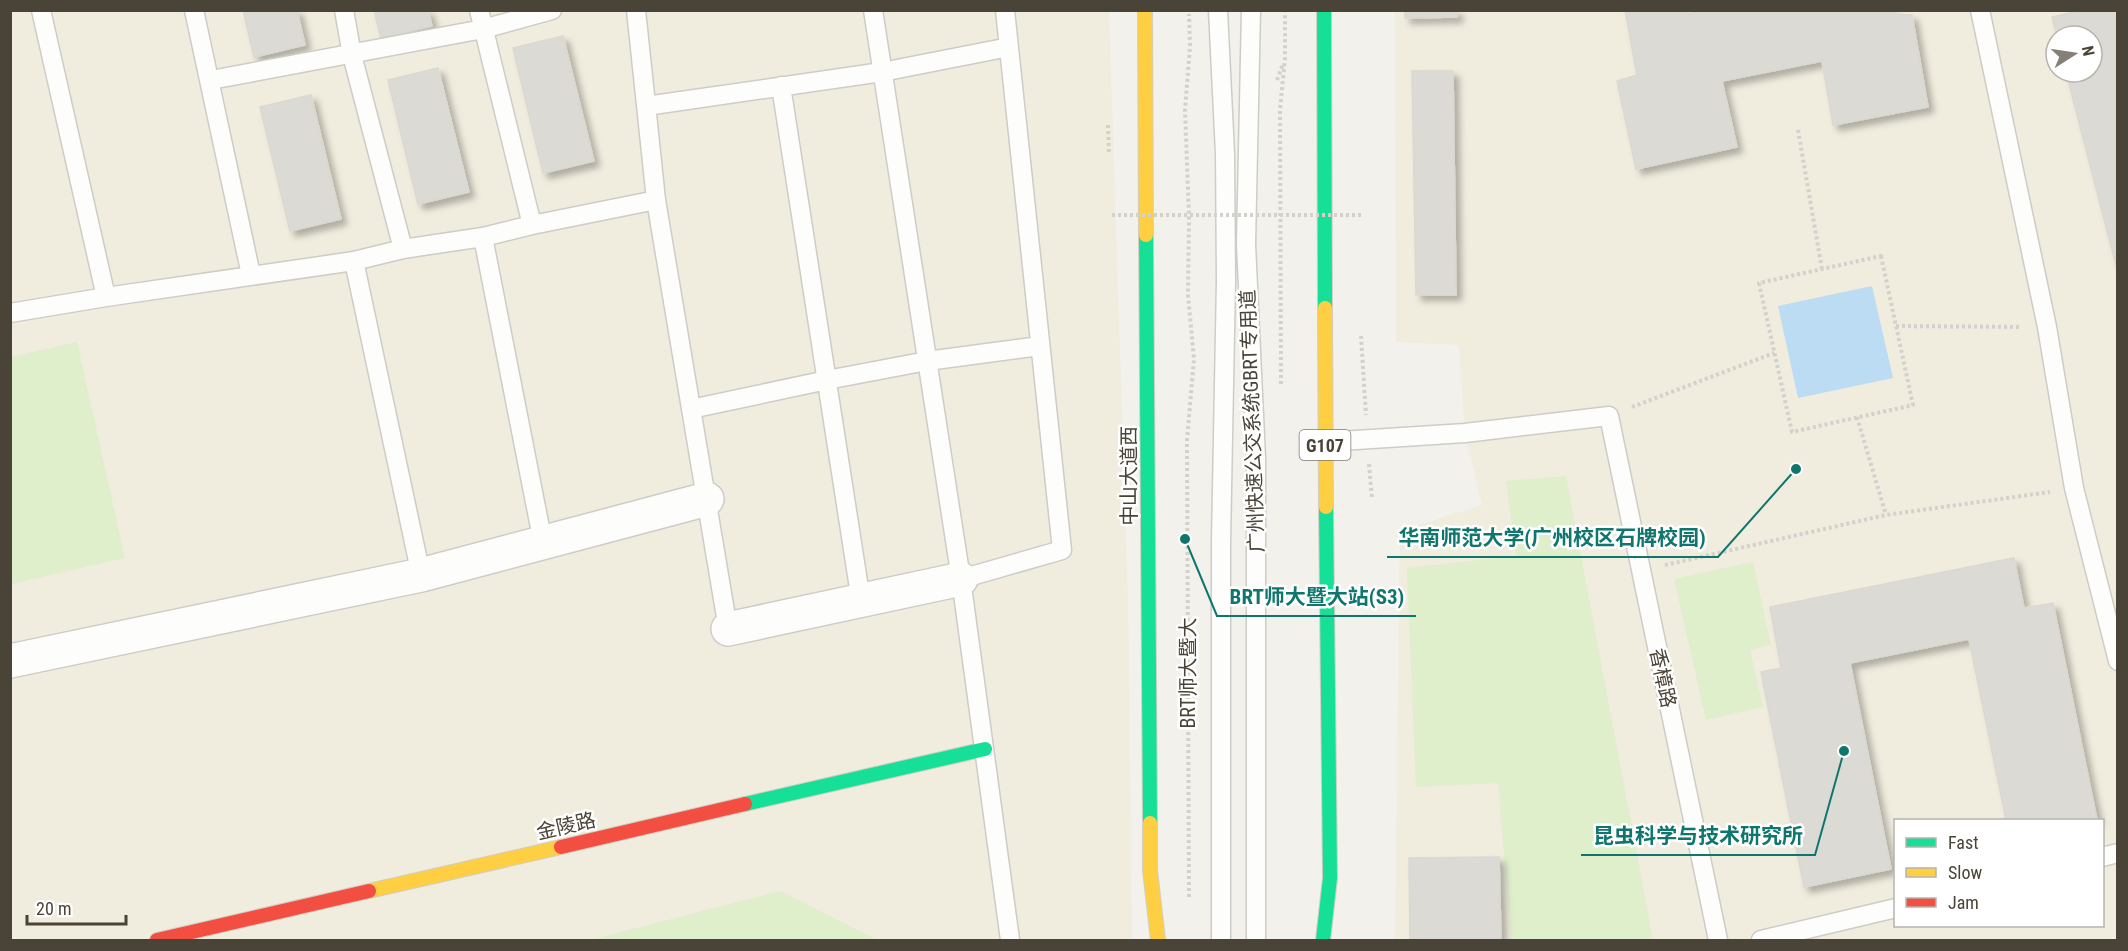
<svg xmlns="http://www.w3.org/2000/svg" width="2128" height="951" viewBox="0 0 2128 951" font-family="'Roboto Condensed','Noto Sans SC',sans-serif">
  <style>
    .education { fill: #f0ecde; fill-rule: evenodd }
    .green { fill: #dfeecb }
    .water { fill: #bbdcf2 }
    .building { fill: #dcdad4; stroke: #dbd8d1; stroke-width: 1.5; filter: url(#shadow) }
    .lines { fill: none; stroke-linecap: round; stroke-linejoin: round }
    .lane-casing { stroke: #ceccc6; stroke-width: 21 }
    .street-casing { stroke: #ceccc6; stroke-width: 36 }
    .fast-casing { stroke: #d2cec3; stroke-width: 16 }
    .slow-casing { stroke: #d2cec3; stroke-width: 16 }
    .jam-casing { stroke: #d2cec3; stroke-width: 16 }
    .path { stroke: #d2d1cb; stroke-width: 4; stroke-dasharray: 3 3; stroke-linecap: butt }
    .lane { stroke: #fdfdfc; stroke-width: 18 }
    .street { stroke: #fdfdfc; stroke-width: 33 }
    .fast { stroke: #16e098; stroke-width: 14 }
    .slow { stroke: #ffcf43; stroke-width: 14 }
    .jam { stroke: #f24e42; stroke-width: 14 }
    .path-bridge { stroke: #d2d1cb; stroke-width: 4; stroke-dasharray: 3 3; stroke-linecap: butt }
    .labels { text-anchor: middle; dominant-baseline: central; stroke-width: 5; stroke-linejoin: round; paint-order: stroke }
    .shield { fill: #fff; stroke: #807b73; stroke-width: 1.5 }
    .shield-label { font-size: 18px; font-weight: bold; fill: #4a4337 }
    .street-label { font-size: 20px; fill: #4a4337; stroke: #fff }
    .leader { fill: none; stroke: #0f766e; stroke-width: 2 }
    .callout-dot { fill: #0f766e; stroke: #fff; stroke-width: 2 }
    .callout-label { font-size: 21px; text-anchor: middle; font-weight: bold; fill: #0f766e; stroke: #fff; stroke-width: 5; stroke-linejoin: round; paint-order: stroke }
  </style>
  <defs>
    <filter id="shadow"><feDropShadow dx="5.5" dy="5.5" stdDeviation="3" flood-color="#0004"/></filter>
  </defs>
  <rect width="100%" height="100%" fill="#f2f1ec"/>
  <path class="education" d="M10,11h1099l19,590 4,339h-1121z
    M1395,11h722v929h-722l5,-409 82,-26 -17,-72 -6,-88 -63,-3zM2056,36h36v36h-36zM1896,820h206v106h-206z"/>
  <path class="green" d="M77,342l48,216 -114,26v-227z
    M1566,476l87,464h-142l-13,-157 -82,4 -9,-219 109,-12 -10,-75z
    M1753,562l18,83 -21,5 13,57 -57,13 -32,-141z
    M781,891l96,49h-287z"/>
  <path class="water" d="M1872,286l21,92 -95,20 -20,-92z"/>
  <path class="building" d="M243,10h54l8,35 -51,12z
    M374,10h54l4,16 -51,12z
    M1405,10h52v7l-52,1z
    M1625,10h62l1,4 16,-4h189l1,4 18,1 16,92 -95,18 -11,-64 -100,20 15,66 -101,22 -19,-88 20,-6z
    M2083,10h35v263l-52,-201h26v-36h-35l-5,-19z
    M563,36l31,125 -51,12 -30,-125z
    M438,68l31,124 -51,12 -30,-124z
    M1412,71h41l3,224h-40z
    M311,95l30,124 -51,12 -30,-124z
    M2014,558l10,50 29,-5 44,217h-91l-37,-181 -119,24 41,206 -87,18 -43,-215 20,-4 -11,-61z
    M1499,857l2,83h-91l-1,-82z"/>
  <g class="lines">
    <defs>
      <path id="lane" d="M41,10l65,287
        M194,10l57,265
        M344,10l8,45 51,194
        M479,10l53,215
        M636,10l20,190 72,429
        M873,10l88,569
        M1005,10l57,540 -101,29 49,361
        M1218,10l7,144 1,126 -5,262v398
        M1251,10l-5,234 10,214v482
        M1980,10l67,317 27,161 44,173
        M211,80l272,-51 69,-19
        M781,86l80,515
        M646,106l236,-34 127,-25
        M483,237l60,306
        M354,261l67,314
        M10,313l96,-16 248,-36 49,-12 80,-12 49,-12 124,-25
        M691,409l136,-29 100,-19 113,-15
        M1325,442l140,-9 144,-17 109,524
        M2102,857l16,-4
        M1761,940l135,-32"/>
      <path id="street" d="M728,629l233,-50
        M10,661l411,-86 286,-76"/>
      <path id="fast" d="M1324,10l1,298
        M1146,235l4,588
        M745,804l240,-55
        M1323,940l7,-62 -4,-371"/>
      <path id="slow" d="M1145,10l1,225
        M1325,308l1,199
        M1150,823v47l8,70
        M369,891l192,-44"/>
      <path id="jam" d="M561,847l184,-43
        M157,940l212,-49"/>
    </defs>
    <use href="#lane" class="lane-casing"/>
    <use href="#street" class="street-casing"/>
    <use href="#fast" class="fast-casing"/>
    <use href="#slow" class="slow-casing"/>
    <use href="#jam" class="jam-casing"/>
    <path class="path" d="M1277,80l6,-16
      M1108,125l1,29
      M1798,130l24,139
      M1881,256l32,149 -121,27 -33,-149z
      M1896,326l125,1
      M1361,336l5,79
      M1281,384l-1,-274 5,-52v-48
      M1632,407l142,-54
      M1857,417l29,98
      M1369,464l3,35
      M1665,565l221,-50 164,-23
      M1189,897l-2,-457 7,-81 -6,-64 1,-79 -4,-106 5,-64 -1,-32"/>
    <use href="#lane" class="lane"/>
    <use href="#street" class="street"/>
    <use href="#fast" class="fast"/>
    <use href="#slow" class="slow"/>
    <use href="#jam" class="jam"/>
    <path class="path-bridge" d="M1112,215h249"/>
  </g>
  <g class="labels">
    <rect class="shield" x="1299.5" y="430" width="51" height="30" rx="4.5"/>
    <g class="shield-label">
      <text x="1325" y="445">G107</text>
    </g>
    <g class="street-label">
      <text transform="translate(1252 421) rotate(-92)">广州快速公交系统GBRT专用道</text>
      <text transform="translate(1129 476) rotate(-90)">中山大道西</text>
      <text transform="translate(1188 673) rotate(-90)">BRT师大暨大</text>
      <text transform="translate(1663 678) rotate(78)">香樟路</text>
      <text transform="translate(566 826) rotate(-13)">金陵路</text>
    </g>
  </g>
  <path class="leader" d="M1796 469L1718 557H1387M1185 539L1217 616H1416M1844 751L1815 855H1581"/>
  <g class="callout-dot">
    <circle cx="1796" cy="469" r="6"/>
    <circle cx="1185" cy="539" r="6"/>
    <circle cx="1844" cy="751" r="6"/>
  </g>
  <g class="callout-label">
    <text x="1552" y="545">华南师范大学(广州校区石牌校园)</text>
    <text x="1317" y="604">BRT师大暨大站(S3)</text>
    <text x="1698" y="843">昆虫科学与技术研究所</text>
  </g>
  <rect width="2128" height="951" fill="none" stroke="#4a4337" stroke-width="24"/>
  <rect x="1894" y="819" width="210" height="108" fill="#ffffff" stroke="#b7b4af" stroke-width="1.5"/>
  <rect x="1906" y="838" width="30" height="9" fill="#16e098" stroke="#b7b4af" stroke-width="1.5"/>
  <text x="1948" y="849" font-size="18" fill="#4a4337">Fast</text>
  <rect x="1906" y="868" width="30" height="9" fill="#ffcf43" stroke="#b7b4af" stroke-width="1.5"/>
  <text x="1948" y="879" font-size="18" fill="#4a4337">Slow</text>
  <rect x="1906" y="898" width="30" height="9" fill="#f24e42" stroke="#b7b4af" stroke-width="1.5"/>
  <text x="1948" y="909" font-size="18" fill="#4a4337">Jam</text>
  <g transform="translate(2074 54) rotate(78)"><circle r="28" fill="#ffffff" stroke="#b7b4af" stroke-width="1.5"/>
  <path d="M0-4.5L10 22L0 15L-10 22Z" fill="#858076"/>
  <text y="-9" font-size="16" font-weight="bold" text-anchor="middle" fill="#4a4337">N</text>
  </g>
  <path d="M27 915v9h99v-9" fill="none" stroke="#4a4337" stroke-width="3"/>
  <text x="36" y="915" font-size="18" fill="#4a4337" stroke="#ffffff" stroke-width="4.5" paint-order="stroke">20 m</text>
</svg>
